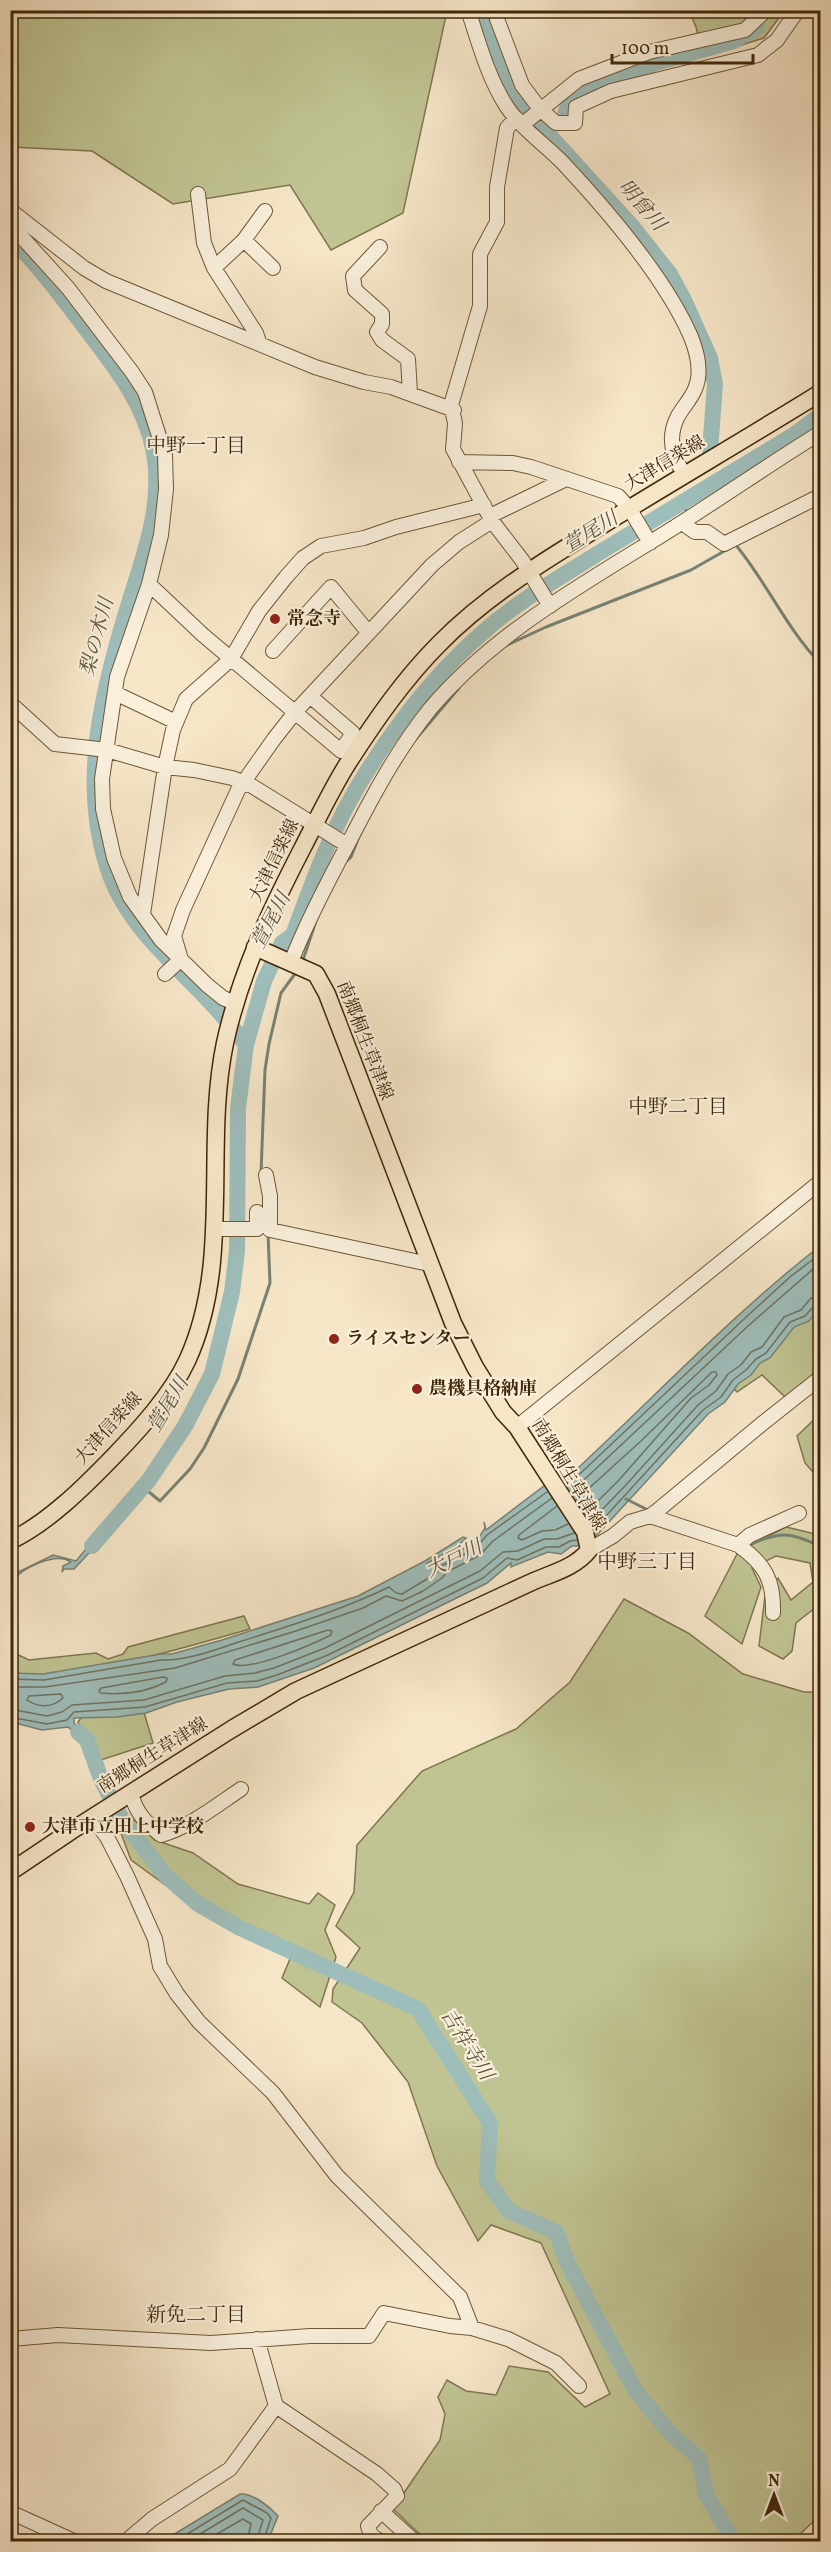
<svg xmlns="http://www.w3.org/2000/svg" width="831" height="2552" viewBox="0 0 831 2552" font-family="Vollkorn,'Noto Serif JP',serif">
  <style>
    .green { fill: #c0c493; stroke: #80764d; stroke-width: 1.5 }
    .water { fill: #9ebebb; stroke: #788273; stroke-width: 1.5 }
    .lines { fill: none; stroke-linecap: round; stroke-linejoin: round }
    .shore { stroke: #6f7261; stroke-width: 1.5 }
    .stream { stroke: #788273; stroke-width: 3 }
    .river { stroke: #9ebebb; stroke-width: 16 }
    .minor-casing { stroke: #6e5737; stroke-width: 16 }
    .major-casing { stroke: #402707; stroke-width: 19 }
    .minor { stroke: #f9efdb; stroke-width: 14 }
    .major { stroke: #f6e6c8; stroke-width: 16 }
    .poi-dot { fill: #8f2418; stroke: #f9efdb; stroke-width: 2 }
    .labels { text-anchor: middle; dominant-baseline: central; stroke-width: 4.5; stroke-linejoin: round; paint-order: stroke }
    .street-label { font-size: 18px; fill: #402707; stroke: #f9efdb }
    .poi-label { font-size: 18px; font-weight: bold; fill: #402707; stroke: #f9efdb; text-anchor: start }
    .water-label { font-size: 20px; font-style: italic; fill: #5c543d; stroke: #f9efdb }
    .neighbourhood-label { font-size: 20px; fill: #402707; stroke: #f9efdb }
  </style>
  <rect width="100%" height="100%" fill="#f6e6c8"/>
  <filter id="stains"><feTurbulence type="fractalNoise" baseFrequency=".00333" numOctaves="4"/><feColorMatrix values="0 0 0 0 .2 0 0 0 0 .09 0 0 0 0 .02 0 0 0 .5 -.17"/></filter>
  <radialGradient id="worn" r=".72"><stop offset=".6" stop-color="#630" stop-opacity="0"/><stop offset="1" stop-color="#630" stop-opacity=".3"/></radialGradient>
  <path class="green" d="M11,11h436l-44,202 -72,37 -41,-65 -117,19 -81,-53 -81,-4z
    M689,11h95l-20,27 -61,19 -7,-30z
    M820,1305v64l-35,28 -23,-22 -25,17 -8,-8 59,-56z
    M820,1414v66l-15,-17 -8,-27z
    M786,1527l34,8v69l-24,19 -4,28 -9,8 -24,-13 6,-50 13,-18 13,22 22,-18 -3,-19 -34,-7 -24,12 9,19 -19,57 -37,-28 33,-64z
    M624,1599l64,34 55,41 61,18h16v823l-27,26h-366l-34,-32 47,-69 5,-26 -7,-17 9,-17 19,11 30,4 13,-29 39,6 37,35 25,-13 -69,-151 -50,-18 -13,16 -41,-75 -29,-84 -46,-59 -30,-21 1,-13 27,-41 -24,-22 18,-34 3,-47 65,-74 94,-42 54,-47z
    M244,1616l6,13c-79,22 -157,47 -239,48l-1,-26 19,9 67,-7 12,6 15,-5 5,-7z
    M143,1709l10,34 -52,17 -14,-11 -9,-27 7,-10z
    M130,1816l25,24 38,13 45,31 71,20 9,-11 17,12 -10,25 11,27 -16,50 -38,-29 13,-31 -99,-40 -65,-47 -12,-32z"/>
  <path class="water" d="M820,1246v61l-11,14 -15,6 -24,31 -10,5 -9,12 -13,9 -13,18 -17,12 -111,121 -15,11h-10l-11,8 -13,-2 -37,15v-4l-24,20 -173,85 -56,19 -29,2 -52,13 -31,11 -29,4 -43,1v5l14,17 4,12 -9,-13 -15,-12 -26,3 -31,-8v-49l32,1 118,-20h11l50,-14 136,-44 67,-35 38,-24 3,1 -8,8 -32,18 20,-6 26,-14 3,-6 5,-2 5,-8 -1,-6 2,8 58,-44 21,-6c85,-78 164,-163 255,-234z
    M107,1524l-3,13 -30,32h-10l-2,3 1,-6 8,-4c-16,-11 -50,7 -60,20l3,-8 39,-19 23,6z
    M240,2494c13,-1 30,13 38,22l-10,25h-105z"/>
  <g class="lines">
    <path class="shore" d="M567,1486l176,-166 47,-43 30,-23
      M571,1492l177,-166 72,-63
      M576,1500l65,-59 71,-69h4l1,3 -8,10 -18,13 -72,82 -34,34
      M557,1506l-38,29 -1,3 4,2 20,-9 13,-1 13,-6
      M590,1522l35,-36 73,-81 18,-14 12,-17 13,-9 10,-13 11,-5 22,-30 17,-7 10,-12 9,-2
      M594,1529l109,-119 18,-13 12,-17 13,-10 10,-11 10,-6 24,-31 15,-6 10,-11 5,-1
      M328,1630l4,1 -1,4c-18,9 -81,37 -98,29l2,-4z
      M163,1677l4,1 -1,4c-19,10 -43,13 -65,11l-2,-2 2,-3z
      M10,1679l34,1 117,-20c27,1 56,-11 81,-19 50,-16 100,-31 147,-54l7,6 6,1 35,-21 4,-7 34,-17 12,-14 60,-43
      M10,1687h35l130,-19 121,-37 67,-23 23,-12 16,5 21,-10 19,-13 5,-6 33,-17 13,-14 59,-43
      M61,1694l2,4c-11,10 -24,10 -36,2l2,-4z
      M10,1709l37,7 15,-4 10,-7 72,-5 81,-24 30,-3 19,-5 51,-20 155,-77 23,-19 15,-1 26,-12h13l17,-6
      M10,1717l37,7 20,-4 7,-8 71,-5 82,-24 30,-2 20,-6 51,-20 155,-77 24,-20 10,2 29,-13h13l11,-6 7,-1
      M174,2542l69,-42 24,13 4,5 -8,24
      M187,2542l56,-34 20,12 -7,22
      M203,2542l40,-23 8,5 -4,18"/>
    <path class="stream" d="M677,505l14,8
      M735,544c31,37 51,84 85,119
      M503,647l43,-20 145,-57 37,-21
      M415,740l44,-52
      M343,864l8,-7 9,-23
      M302,963l16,-48
      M261,1173l4,-103 4,-26 12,-51 16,-22
      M142,1489l7,3 11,9 30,-32 14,-21 34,-69 32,-96 -2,-50
      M626,1499l24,12
      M749,1545c31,-14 41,-13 71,1"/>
    <path class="river" d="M481,10l33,86 117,129 39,49 14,26 26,58 5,26 -5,67
      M565,116c8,-41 62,-36 90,-53l79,-22 23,-14
      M10,237c29,29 52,60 76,92 29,38 59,75 68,124 9,51 -9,99 -24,147 -28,90 -53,187 -19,278 22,56 71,91 109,135 9,10 18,21 26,32
      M92,1546l57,-66 36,-54 27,-52 20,-82 5,-41 1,-143 8,-63 18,-64 18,-38 11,-8c15,-41 30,-82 50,-122 33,-63 84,-132 138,-179 35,-32 77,-55 116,-80 66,-40 132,-80 198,-120l25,-19
      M78,1732l9,8 14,39 22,42 42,54 33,29 42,24 178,81 72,114 -3,58 22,30 47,21 10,28 69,130 34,42 30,26 7,36 28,48"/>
    <defs>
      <path id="minor" d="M468,10c11,33 20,68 39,97 14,21 37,37 55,55 44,47 103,115 129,175 6,15 11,36 4,52 -4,10 -12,18 -17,27 -11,21 -6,41 7,59
        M497,19l25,66 18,24 16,14h19l1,-16 35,-16 147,-36 19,-15 21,-30
        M516,118l-9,10 -10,59v35l-17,32v52l-29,99 4,18 -2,26 39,72 30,39 28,46
        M523,124l56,-45 70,-27 96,-22 21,-20
        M198,194l6,49 10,25 42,65 3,9
        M10,210l74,58 22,13 209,86 49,15 27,5 63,23
        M10,224l58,64 64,84 13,20 20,63 1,34 -5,46 -12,49 -32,93 -15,102 1,30 11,49 16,39 31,43 46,45 16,13 12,5
        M244,240l29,28
        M380,247l-27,29 2,14 27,24v10l-5,8 5,8 26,19 2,34
        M214,268l30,-28 21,-29
        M459,462l54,1 18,4 87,29 11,12 21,35
        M490,516l74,-36
        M682,523l13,9h12l17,12 96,-48
        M149,584l54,51 138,116 12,-18 -43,-37
        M273,651l58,-64 37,45
        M115,693l61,29
        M10,703l45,41 52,6 58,17 29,3 38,8 20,8 95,59
        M143,914l22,-147 8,-37 13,-31 45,-40 28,-48 27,-34 17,-19 18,-12 43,-8 32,-11 88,-22
        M180,956l-6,-20 9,-26 55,-120 36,-51 22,-28 136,-146 27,-23 33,-21
        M291,962c16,-41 36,-79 57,-118 24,-47 49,-94 82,-135 60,-71 141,-118 219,-166 58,-35 114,-75 171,-110
        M165,974l16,-15
        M266,1175l4,21v34l159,34
        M215,1229h42v-17
        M517,1427l303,-245
        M650,1516l88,29 12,-10 49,-22
        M738,1545c27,19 36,35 35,68
        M589,1550l24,-14 17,-14 20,-6 7,-5 106,-88 57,-45
        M131,1793c5,20 14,29 30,42 29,-8 56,-30 80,-46
        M92,1817l15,20 20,39 28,63 5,27 17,28 22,28 74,71 64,83 123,121 12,31
        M10,2339l48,-4 153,8 99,-7h59l15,-23 66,13 22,2 36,11 48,24 23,23
        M257,2339l19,67 101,68 17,15 3,7 -29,30 3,9 10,7
        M381,2511l34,31
        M10,2512l66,30
        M125,2542l27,-23 78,-50 46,-63"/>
      <path id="major" d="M10,1541c38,-18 75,-55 104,-85 26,-27 57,-61 73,-95 46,-100 16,-213 38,-318 15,-69 45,-132 77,-194 15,-29 29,-59 46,-86 27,-42 56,-84 91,-119 46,-47 102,-81 157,-115 74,-46 150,-90 224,-136
        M10,1872l61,-41 161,-102 64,-38 238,-110c19,-8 42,-14 55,-31l-4,-18 -68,-105 -14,-15 -28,-45 -22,-44 -126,-329 -11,-20 -61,-27"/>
    </defs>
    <use href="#minor" class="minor-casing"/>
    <use href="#major" class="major-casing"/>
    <use href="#minor" class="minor"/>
    <use href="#major" class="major"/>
  </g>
  <g class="poi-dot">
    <circle cx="275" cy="619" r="6"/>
    <circle cx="334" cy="1339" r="6"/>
    <circle cx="417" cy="1389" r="6"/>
    <circle cx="30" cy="1827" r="6"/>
  </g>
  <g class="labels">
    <g class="street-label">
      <text transform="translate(665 464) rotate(-31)">大津信楽線</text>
      <text transform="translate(275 861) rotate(-64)">大津信楽線</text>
      <text transform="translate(364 1041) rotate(69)">南郷桐生草津線</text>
      <text transform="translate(109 1429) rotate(-48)">大津信楽線</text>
      <text transform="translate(568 1475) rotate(59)">南郷桐生草津線</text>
      <text transform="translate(153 1756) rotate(-32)">南郷桐生草津線</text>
    </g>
    <g class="poi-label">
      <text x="287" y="619">常念寺</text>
      <text x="346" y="1339">ライスセンター</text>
      <text x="429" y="1389">農機具格納庫</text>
      <text x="42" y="1827">大津市立田上中学校</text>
    </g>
    <g class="water-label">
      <text transform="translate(641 206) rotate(49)">明曾川</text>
      <text transform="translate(591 533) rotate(-32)">萱尾川</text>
      <text transform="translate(98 637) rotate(-75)">梨の木川</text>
      <text transform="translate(272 921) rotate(-62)">萱尾川</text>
      <text transform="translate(169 1405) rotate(-59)">萱尾川</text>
      <text transform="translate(454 1560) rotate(-26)">大戸川</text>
      <text transform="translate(466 2045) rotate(58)">吉祥寺川</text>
    </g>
    <g class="neighbourhood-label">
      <text x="196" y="447">中野一丁目</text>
      <text x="678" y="1108">中野二丁目</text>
      <text x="647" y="1563">中野三丁目</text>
      <text x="196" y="2316">新免二丁目</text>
    </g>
  </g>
  <rect width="831" height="2552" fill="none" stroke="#f6e6c8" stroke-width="36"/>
  <rect x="12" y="12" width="807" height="2528" fill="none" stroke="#402707" stroke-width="3"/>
  <rect x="18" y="18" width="795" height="2516" fill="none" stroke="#402707" stroke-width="1.5"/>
  <g transform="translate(774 2495)" stroke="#f9efdb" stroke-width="4.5" paint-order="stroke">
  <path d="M0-4.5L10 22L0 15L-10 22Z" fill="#402707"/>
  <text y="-9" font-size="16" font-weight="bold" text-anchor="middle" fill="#402707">N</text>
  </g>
  <path d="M612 54v9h141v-9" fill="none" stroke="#402707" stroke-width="3"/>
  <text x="621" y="54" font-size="18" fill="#402707" stroke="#f9efdb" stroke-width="4.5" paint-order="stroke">100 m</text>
  <rect width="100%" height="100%" filter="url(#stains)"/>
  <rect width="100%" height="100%" fill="url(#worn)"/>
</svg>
